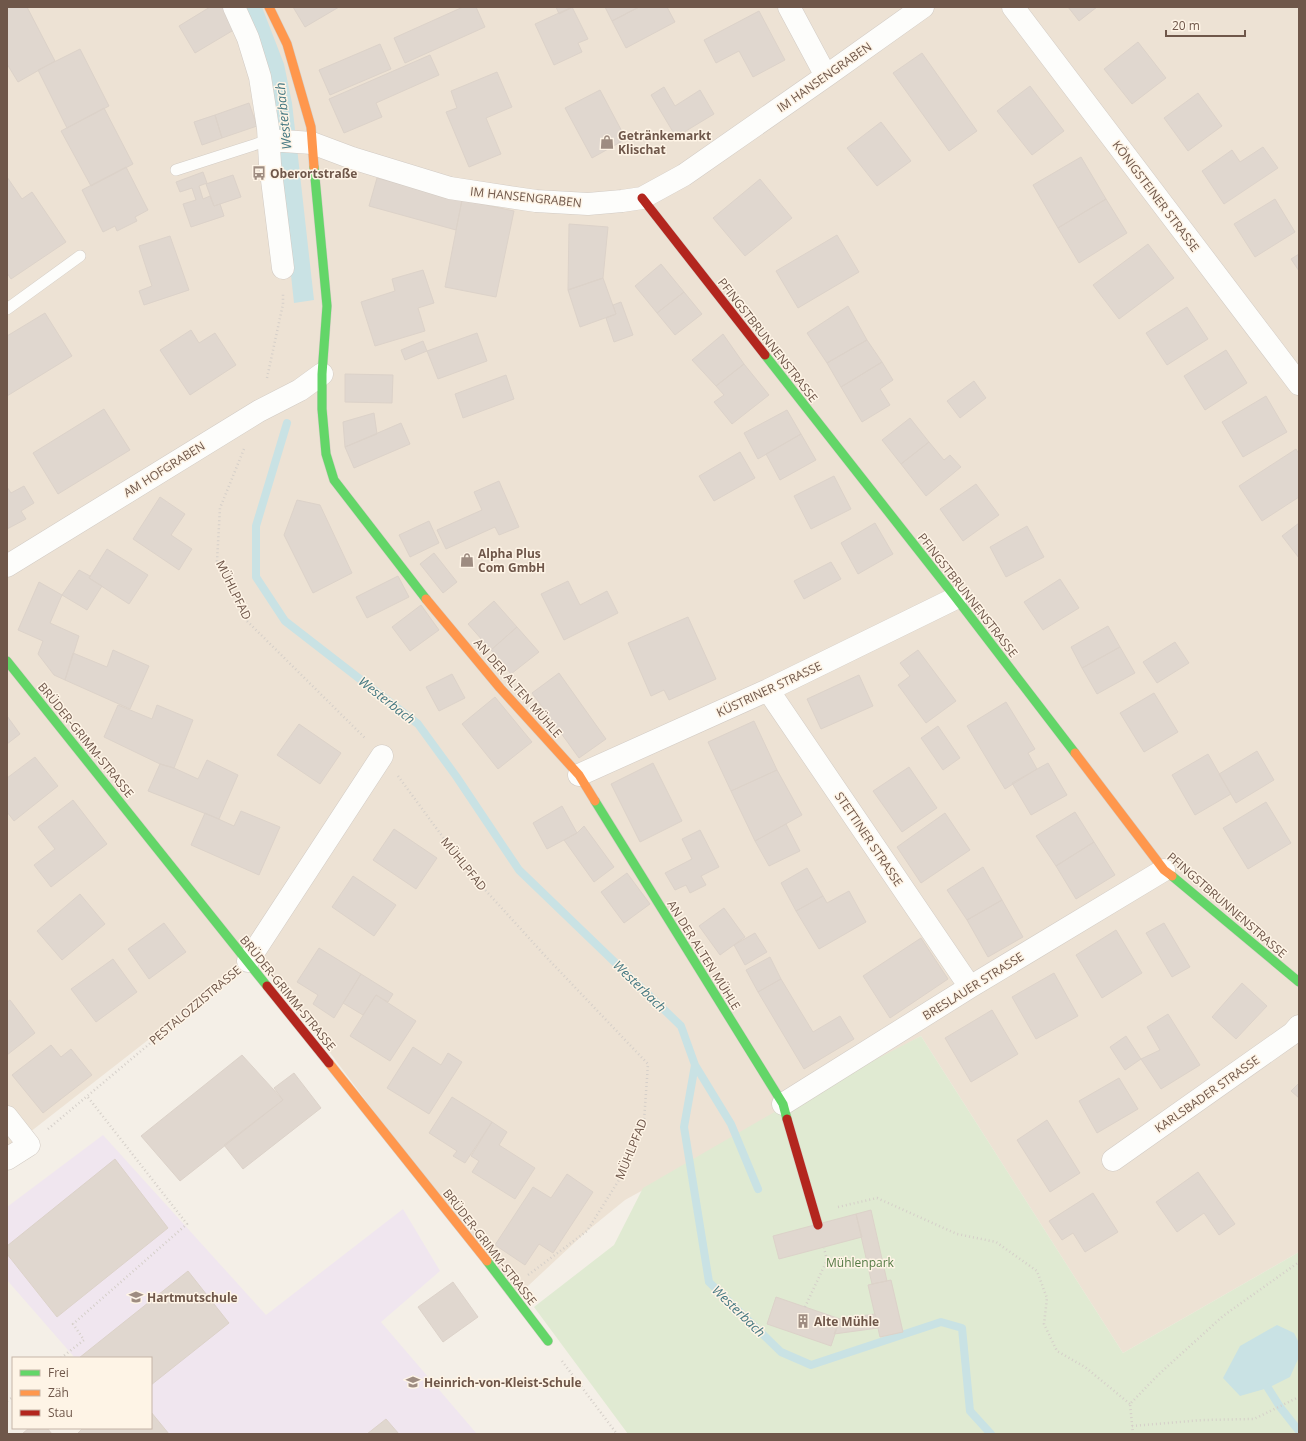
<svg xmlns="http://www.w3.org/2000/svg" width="1306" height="1441" viewBox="0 0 1306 1441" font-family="'Open Sans',sans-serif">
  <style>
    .residential { fill: #ede2d4 }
    .education { fill: #f0e6ef }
    .green { fill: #e0ead2 }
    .water { fill: #c9e2e4 }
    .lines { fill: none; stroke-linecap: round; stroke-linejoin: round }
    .stream { stroke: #c9e2e4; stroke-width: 8 }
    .building { fill: #e0d7cf; stroke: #dcd2c9 }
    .lane-casing { stroke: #d2cbc4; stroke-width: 12 }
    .street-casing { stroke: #d2cbc4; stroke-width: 23 }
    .fast-casing { stroke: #d3cbc4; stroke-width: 10 }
    .slow-casing { stroke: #d3cbc4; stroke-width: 10 }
    .jam-casing { stroke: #d3cbc4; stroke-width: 10 }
    .path { stroke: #d5cfc9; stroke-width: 2.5; stroke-dasharray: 1 3; stroke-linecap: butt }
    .lane { stroke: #fdfdfb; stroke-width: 11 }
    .street { stroke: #fdfdfb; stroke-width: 22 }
    .fast { stroke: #63d668; stroke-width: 9 }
    .slow { stroke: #ff974d; stroke-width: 9 }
    .jam { stroke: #b3261e; stroke-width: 9 }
    .labels { text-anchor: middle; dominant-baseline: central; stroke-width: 3; stroke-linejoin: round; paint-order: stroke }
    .street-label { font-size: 12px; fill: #6f574a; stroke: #fef4e6 }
    .poi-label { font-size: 12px; font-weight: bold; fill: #6f574a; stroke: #fef4e6; text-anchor: start }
    .park-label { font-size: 12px; fill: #557a45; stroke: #fef4e6 }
    .water-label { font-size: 13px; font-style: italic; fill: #457882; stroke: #fef4e6 }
  </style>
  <rect width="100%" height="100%" fill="#f4efe7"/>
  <path class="residential" d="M7,7h1292v1245l-176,101 -202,-317 -296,164 -38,31 -73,68 -257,-344 -250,195z"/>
  <path class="education" d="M103,1135l163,180 137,-106 37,62 -59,51 96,112h-400l6,-6h68v-70h-76l-68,-78v-73z"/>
  <path class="green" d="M921,1036l202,317 176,-101v182h-671l-94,-127 80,-62 29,-57 135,-78z"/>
  <path class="water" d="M245,7h17l22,57 8,39 22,197 -20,3 -22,-204z
    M1277,1325l17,8 5,10v14l-9,20 -22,11 -28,8 -17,-18 17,-32z"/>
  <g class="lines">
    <path class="stream" d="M287,423l-31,103v51l29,44 133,103 38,52 63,94 162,156 14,39 -11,62 25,155 72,70 30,13 130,-43 21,6 8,83 21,23
      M695,1065l36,59 27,65
      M1268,1388l12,19 19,24"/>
  </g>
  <path class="building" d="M7,7h20l28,54 -37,21 -11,-18z
    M210,7h14l13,21 -42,25 -16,-27z
    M293,7h46l-34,20z
    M463,7h13l9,20 -80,36 -11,-25z
    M556,7h17l-14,7z
    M572,7l16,32 -10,4 4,9 -28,13 -19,-41z
    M605,7h34l-27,14z
    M639,7h28l8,15 -49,26 -14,-27z
    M1068,7h29l-18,14z
    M759,11l26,49 -32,17 -14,-26 -23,12 -12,-23z
    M1138,42l28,36 -34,26 -28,-35z
    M380,44l11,25 -61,26 -11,-25z
    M80,49l29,57 -42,22 -29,-58z
    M922,53l55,78 -28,20 -56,-78z
    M430,55l9,20 -63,28 6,14 -38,16 -15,-34z
    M497,72l15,35 -26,11 15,36 -32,13 -23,-55 11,-4 -6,-17z
    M1030,86l34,45 -32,24 -35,-44z
    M664,87l11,19 25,-16 14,24 -38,23 -25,-42z
    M600,90l26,49 -34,19 -27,-50z
    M1198,93l24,33 -34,25 -24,-33z
    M249,103l8,23 -35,12 -7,-23z
    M104,108l29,56 -42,22 -30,-55z
    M215,115l7,23 -20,7 -8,-23z
    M881,122l30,39 -34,25 -30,-38z
    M1263,147l15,21 -54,36 -22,-33 30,-21 8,12z
    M1081,157l25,42 -48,29 -25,-43z
    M126,167l22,43 -13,7 2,4 -20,10 -2,-5 -12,6 -21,-42z
    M203,172l4,11 -8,3 4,13 7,-3 4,10 6,-2 4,12 -33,11 -8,-23 13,-4 -4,-12 -12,4 -4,-10z
    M233,175l8,22 -27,9 -8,-22z
    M7,177l15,22 10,-7 34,50 -55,37 -4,-6z
    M377,178l85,22 -6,30 -87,-24z
    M760,179l32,39 -47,38 -32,-38z
    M1106,199l21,34 -48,30 -21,-35z
    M1275,199l20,33 -40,25 -21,-33z
    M462,200l52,11 -18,86 -51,-10z
    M569,224l39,3 -5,51 -35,12z
    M837,235l22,37 -61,36 -22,-37z
    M170,236l19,54 -45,15 -5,-14 13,-5 -13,-40z
    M1148,244l26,34 -55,41 -26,-34z
    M1299,254v17l-8,-12z
    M661,264l23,28 -27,21 -22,-27z
    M423,270l11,33 -16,5 7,23 -50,15 -14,-44 34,-11 -3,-12z
    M603,278l13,36 -36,13 -12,-37z
    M684,292l18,22 -27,21 -18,-22z
    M621,302l12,33 -19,7 -8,-24 10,-4 -3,-9z
    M848,306l19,34 -40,23 -20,-30z
    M1187,307l21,32 -41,26 -21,-32z
    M45,313l27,43 -65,40v-60z
    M191,330l8,13 16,-10 21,32 -46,30 -30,-45z
    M477,333l10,28 -49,18 -11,-28z
    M723,334l21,30 -28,22 -24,-26z
    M867,340l15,22 -41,25 -14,-24z
    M423,341l4,10 -22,9 -4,-10z
    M1226,350l21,33 -42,27 -21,-34z
    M882,362l11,18 -13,9 10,16 -28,17 -21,-35z
    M744,364l25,31 -37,29 -18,-22 10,-7 -8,-9z
    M345,374l48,1 -1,28 -47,-1z
    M506,375l8,24 -51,19 -8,-24z
    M974,381l12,17 -26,20 -13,-17z
    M1266,396l21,36 -44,25 -21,-35z
    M104,409l26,41 -72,44 -25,-41z
    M787,410l14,24 -43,25 -14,-26z
    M374,413l3,21 -32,13 -2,-25z
    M910,418l19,24 -28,22 -19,-24z
    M401,423l9,21 -56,24 -9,-21z
    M801,434l15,26 -36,20 -14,-26z
    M929,442l15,18 6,-5 11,12 -35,29 -25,-32z
    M1296,449l3,5v43l-37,24 -23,-35z
    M740,452l15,26 -41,23 -15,-25z
    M834,476l17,33 -40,20 -17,-33z
    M499,481l20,46 -20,8 -4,-8 -49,22 -9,-19 45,-20 -8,-18z
    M976,484l23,31 -36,26 -23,-32z
    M24,486l10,17 -13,8 5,8 -19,10v-42l4,6z
    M160,497l25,17 -14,21 21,14 -13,21 -46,-31z
    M297,500l23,5 32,68 -39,20 -29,-58z
    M429,521l10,22 -29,14 -11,-22z
    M875,523l18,31 -35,20 -17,-31z
    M1299,523v35l-17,-22z
    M1027,526l17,31 -38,20 -16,-30z
    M107,549l41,26 -19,29 -40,-26z
    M434,553l23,29 -14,11 -23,-29z
    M831,562l10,17 -37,20 -10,-18z
    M79,570l11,6 -1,2 13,8 -15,24 -25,-15z
    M398,576l11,21 -42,21 -11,-21z
    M1060,579l19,29 -36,22 -19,-28z
    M568,581l12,24 27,-14 11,22 -54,27 -23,-46z
    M39,582l23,13 -12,28 29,13 -14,44 -11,-5 -16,-21 5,-13 -25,-11z
    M494,601l23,26 -26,23 -23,-26z
    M421,605l18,25 -29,21 -18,-24z
    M688,617l28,62 -47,21 -5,-10 -13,6 -23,-53z
    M1108,626l12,21 -38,21 -11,-21z
    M517,627l22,25 -28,22 -20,-24z
    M1175,642l14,21 -32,20 -14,-21z
    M1120,647l15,26 -38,21 -15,-26z
    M113,650l36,16 -19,43 -65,-29 8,-27 34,14z
    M918,650l38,51 -30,22 -28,-38 12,-9 -10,-13z
    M559,673l47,66 -27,19 -47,-65z
    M452,674l13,24 -26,13 -13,-24z
    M859,675l14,31 -52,23 -14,-30z
    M1154,693l24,39 -34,20 -24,-39z
    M495,697l37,45 -34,27 -36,-45z
    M1006,702l29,47 -7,4 9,16 -32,20 -38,-63z
    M118,705l34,14 5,-14 36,15 -19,48 -14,-4 -56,-27z
    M7,716l13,18 -13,10z
    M754,721l23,49 -46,21 -23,-49z
    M299,724l42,29 -21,31 -43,-29z
    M938,726l22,32 -17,12 -22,-32z
    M1257,751l17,29 -38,23 -17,-29z
    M1208,754l23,40 -36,21 -23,-40z
    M35,757l23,29 -44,35 -7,-9v-34z
    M207,760l31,15 -19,44 -71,-28 12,-27 14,4 24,11z
    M653,763l29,58 -42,21 -29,-58z
    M1048,763l19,32 -36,20 -19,-32z
    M909,767l28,41 -35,24 -29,-41z
    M777,770l25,45 -47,26 -24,-50z
    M73,800l34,44 -56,43 -17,-22 21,-16 -17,-22z
    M1266,802l25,41 -43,26 -25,-41z
    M562,806l15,27 -30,16 -14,-26z
    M241,811l39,16 -21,48 -68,-30 14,-32 29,13z
    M1075,812l19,30 -38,24 -20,-30z
    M945,813l25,37 -49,33 -24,-36z
    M786,824l14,27 -31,15 -14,-25z
    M584,826l30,41 -20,15 -30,-42 13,-7z
    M394,829l43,29 -21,31 -43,-29z
    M700,830l19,37 -18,9 5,9 -16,8 -4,-8 -11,5 -10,-17 27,-14 -10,-20z
    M1094,842l21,33 -39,24 -20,-33z
    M983,867l19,33 -35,20 -20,-30z
    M807,868l16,28 -27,15 -15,-28z
    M627,873l23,31 -26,19 -23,-31z
    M353,876l43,29 -22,31 -42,-29z
    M849,891l17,31 -47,27 -23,-38 27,-15 4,7z
    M80,894l25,30 -43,36 -25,-29z
    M1002,900l21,37 -35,20 -21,-37z
    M724,908l21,29 -25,18 -21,-29z
    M164,923l22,29 -37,27 -21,-30z
    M1164,923l26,44 -18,10 -26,-44z
    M1116,930l26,43 -40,25 -26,-43z
    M755,933l12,19 -22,13 -11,-20z
    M921,938l27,41 -58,39 -27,-42z
    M319,948l42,26 -27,44 -21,-14 5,-9 -21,-13z
    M770,957l11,22 -23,13 -12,-22z
    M113,959l24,33 -41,30 -25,-33z
    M1054,973l24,43 -42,23 -24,-42z
    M361,974l32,20 -5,8 -12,-7 -13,20 -20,-12z
    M781,979l32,53 27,-16 14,23 -50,30 -46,-77z
    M1242,983l25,23 -31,33 -24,-22z
    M376,995l40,26 -26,40 -40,-25z
    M10,1000l25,33 -28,22v-53z
    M992,1010l26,44 -47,28 -26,-44z
    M1168,1014l32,51 -39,24 -20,-30 19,-9 -13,-23z
    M1126,1036l15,23 -16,11 -15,-23z
    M51,1045l10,12 10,-8 21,26 -49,38 -31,-38z
    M413,1047l28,18 7,-12 14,9 -33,52 -42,-26z
    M242,1055l41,45 -103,81 -39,-45z
    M294,1073l27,35 -78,61 -19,-24 59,-45 -9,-12z
    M1119,1078l19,31 -41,24 -18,-32z
    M1299,1083v15l-8,-7z
    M452,1097l40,25 -27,41 -12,-7 4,-5 -28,-18z
    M1047,1120l33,53 -30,19 -33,-52z
    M492,1122l15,10 -8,13 36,23 -20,31 -43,-27 7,-11 -8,-5z
    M115,1159l53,69 -111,89 -50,-63v-8z
    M1198,1172l37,52 -16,11 -15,-22 -27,19 -21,-30z
    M567,1174l26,18 -40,61 -14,-9 -14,21 -30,-20 38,-58 18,11z
    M1093,1193l25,39 -33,20 -12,-19 -11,7 -13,-19z
    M871,1210l16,71 -15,3 -16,-70z
    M856,1214l6,23 -83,22 -6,-23z
    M188,1271l41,52 -78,62v-27h-72z
    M891,1280l12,52 -23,5 -12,-52z
    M453,1282l25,35 -35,25 -25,-35z
    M776,1297l64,22 -9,27 -64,-22z
    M875,1314l3,14 -44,6 6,-15z
    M151,1412l18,22h-92l6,-6h68z
    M386,1419l13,15h-32z
    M29,1428h18l5,6h-30z"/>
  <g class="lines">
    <defs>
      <path id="lane" d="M176,170l93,-30
        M7,309l73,-53"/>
      <path id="street" d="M234,7l14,31 12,39 8,51 2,36 13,104
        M789,7l37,69
        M1013,7l286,377
        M269,140l43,3 40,15 98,30 86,13 52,3 34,-3 20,-3 42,-23 142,-99 97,-69
        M7,566l252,-155 41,-21 22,-16
        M768,690l202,297
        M579,775l189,-85 188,-92
        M248,961l134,-205
        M783,1104l187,-117 194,-117
        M7,1117l22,28 -22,14
        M1113,1160l180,-127 6,-7"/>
      <path id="fast" d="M314,167l13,139 -5,68v35l4,45 8,26 92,119
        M765,355l191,243 119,155
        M7,661l260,325
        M595,801l188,303 4,15
        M1172,876l127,106
        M487,1261l61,80"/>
      <path id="slow" d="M269,7l18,37 24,83 3,40
        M426,599l74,89 79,87 16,26
        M1075,753l89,117 8,6
        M329,1063l158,198"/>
      <path id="jam" d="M642,198l123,157
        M267,986l62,77
        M787,1119l31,106"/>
    </defs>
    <use href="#lane" class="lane-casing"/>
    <use href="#street" class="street-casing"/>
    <use href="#fast" class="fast-casing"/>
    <use href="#slow" class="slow-casing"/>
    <use href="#jam" class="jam-casing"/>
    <path class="path" d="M267,378l16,-74v-11
      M244,449l-24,59 -3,53 30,60 119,118
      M398,776l69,94 82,90 99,104 -4,57 -20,51 -37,59 -59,44
      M48,1129l180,-151
      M838,1207l39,-9 80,36 39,8 41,29 10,27 -3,26 13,27 28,16 45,37
      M805,1307l22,-47 -3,-12
      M61,1358l23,-18 -11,-16 114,-100 -100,-128
      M562,1361l55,73
      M7,1401l6,-4
      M1132,1426l71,-6 51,-1 45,-22
      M1133,1434l-3,-30 28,-29 65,-59 76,-54"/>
    <use href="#lane" class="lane"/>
    <use href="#street" class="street"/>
    <use href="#fast" class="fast"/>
    <use href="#slow" class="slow"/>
    <use href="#jam" class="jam"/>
  </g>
  <defs>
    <symbol id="shop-bare" viewBox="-9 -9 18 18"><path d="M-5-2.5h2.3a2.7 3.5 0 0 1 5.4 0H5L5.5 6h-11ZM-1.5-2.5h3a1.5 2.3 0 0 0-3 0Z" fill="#9e8c81" stroke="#fef4e6" stroke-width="2.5" paint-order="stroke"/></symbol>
    <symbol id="bus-bare" viewBox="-9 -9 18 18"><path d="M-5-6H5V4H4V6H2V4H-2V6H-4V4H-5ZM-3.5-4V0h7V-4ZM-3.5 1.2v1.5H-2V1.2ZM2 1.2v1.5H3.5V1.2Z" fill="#9e8c81" stroke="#fef4e6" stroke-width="2.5" paint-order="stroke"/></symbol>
    <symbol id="school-bare" viewBox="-9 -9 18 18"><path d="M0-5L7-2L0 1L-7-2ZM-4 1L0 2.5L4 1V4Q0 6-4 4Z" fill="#9e8c81" stroke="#fef4e6" stroke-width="2.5" paint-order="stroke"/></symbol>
    <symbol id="building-bare" viewBox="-9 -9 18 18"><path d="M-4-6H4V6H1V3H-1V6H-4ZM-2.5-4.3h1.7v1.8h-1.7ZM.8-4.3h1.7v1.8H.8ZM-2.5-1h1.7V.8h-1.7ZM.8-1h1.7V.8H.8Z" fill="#9e8c81" stroke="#fef4e6" stroke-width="2.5" paint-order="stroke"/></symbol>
  </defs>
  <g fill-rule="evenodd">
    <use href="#shop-bare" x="597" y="132" width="20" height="20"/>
    <use href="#bus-bare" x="249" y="163" width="20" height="20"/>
    <use href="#shop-bare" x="457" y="550" width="20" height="20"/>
    <use href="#school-bare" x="126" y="1287" width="20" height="20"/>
    <use href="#building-bare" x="793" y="1311" width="20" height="20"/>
    <use href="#school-bare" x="403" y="1372" width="20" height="20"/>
  </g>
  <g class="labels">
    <g class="street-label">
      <text transform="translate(824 77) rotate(-35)">IM HANSENGRABEN</text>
      <text transform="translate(1156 196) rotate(53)">KÖNIGSTEINER STRASSE</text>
      <text transform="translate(526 197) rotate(6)">IM HANSENGRABEN</text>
      <text transform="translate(768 340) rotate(52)">PFINGSTBRUNNENSTRASSE</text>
      <text transform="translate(164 469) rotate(-32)">AM HOFGRABEN</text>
      <text transform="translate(234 590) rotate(64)">MÜHLPFAD</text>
      <text transform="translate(968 595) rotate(52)">PFINGSTBRUNNENSTRASSE</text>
      <text transform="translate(518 688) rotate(49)">AN DER ALTEN MÜHLE</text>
      <text transform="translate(769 689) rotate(-25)">KÜSTRINER STRASSE</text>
      <text transform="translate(86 740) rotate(51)">BRÜDER-GRIMM-STRASSE</text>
      <text transform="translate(869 839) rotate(56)">STETTINER STRASSE</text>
      <text transform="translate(464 864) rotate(51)">MÜHLPFAD</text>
      <text transform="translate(1227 905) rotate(41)">PFINGSTBRUNNENSTRASSE</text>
      <text transform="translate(704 955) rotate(58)">AN DER ALTEN MÜHLE</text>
      <text transform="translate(973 986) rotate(-32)">BRESLAUER STRASSE</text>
      <text transform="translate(288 993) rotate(51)">BRÜDER-GRIMM-STRASSE</text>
      <text transform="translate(195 1005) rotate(-40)">PESTALOZZISTRASSE</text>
      <text transform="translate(1207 1094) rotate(-35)">KARLSBADER STRASSE</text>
      <text transform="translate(631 1149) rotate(-68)">MÜHLPFAD</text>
      <text transform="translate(490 1247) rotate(52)">BRÜDER-GRIMM-STRASSE</text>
    </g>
    <g class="poi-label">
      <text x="618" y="135">Getränkemarkt<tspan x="618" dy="14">Klischat</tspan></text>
      <text x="270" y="173">Oberortstraße</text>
      <text x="478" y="553">Alpha Plus<tspan x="478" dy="14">Com GmbH</tspan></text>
      <text x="147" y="1297">Hartmutschule</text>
      <text x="814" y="1321">Alte Mühle</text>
      <text x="424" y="1382">Heinrich-von-Kleist-Schule</text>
    </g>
    <g class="park-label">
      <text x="860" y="1262">Mühlenpark</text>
    </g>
    <g class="water-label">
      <text transform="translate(283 116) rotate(-96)">Westerbach</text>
      <text transform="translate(387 700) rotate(38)">Westerbach</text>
      <text transform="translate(640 986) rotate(44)">Westerbach</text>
      <text transform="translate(739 1311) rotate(44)">Westerbach</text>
    </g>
  </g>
  <rect width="1306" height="1441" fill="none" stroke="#6f574a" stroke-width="16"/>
  <rect x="12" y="1357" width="140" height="72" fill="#fef4e6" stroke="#c5b5a8"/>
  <rect x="20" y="1370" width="20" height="6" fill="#63d668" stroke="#c5b5a8"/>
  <text x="48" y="1377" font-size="12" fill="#6f574a">Frei</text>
  <rect x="20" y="1390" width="20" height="6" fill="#ff974d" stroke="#c5b5a8"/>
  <text x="48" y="1397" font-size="12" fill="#6f574a">Zäh</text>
  <rect x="20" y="1410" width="20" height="6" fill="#b3261e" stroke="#c5b5a8"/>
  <text x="48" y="1417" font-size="12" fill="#6f574a">Stau</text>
  <path d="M1166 30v6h79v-6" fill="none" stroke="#6f574a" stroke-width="2"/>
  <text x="1172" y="30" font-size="12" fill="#6f574a" stroke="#fef4e6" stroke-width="3" paint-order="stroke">20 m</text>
</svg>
